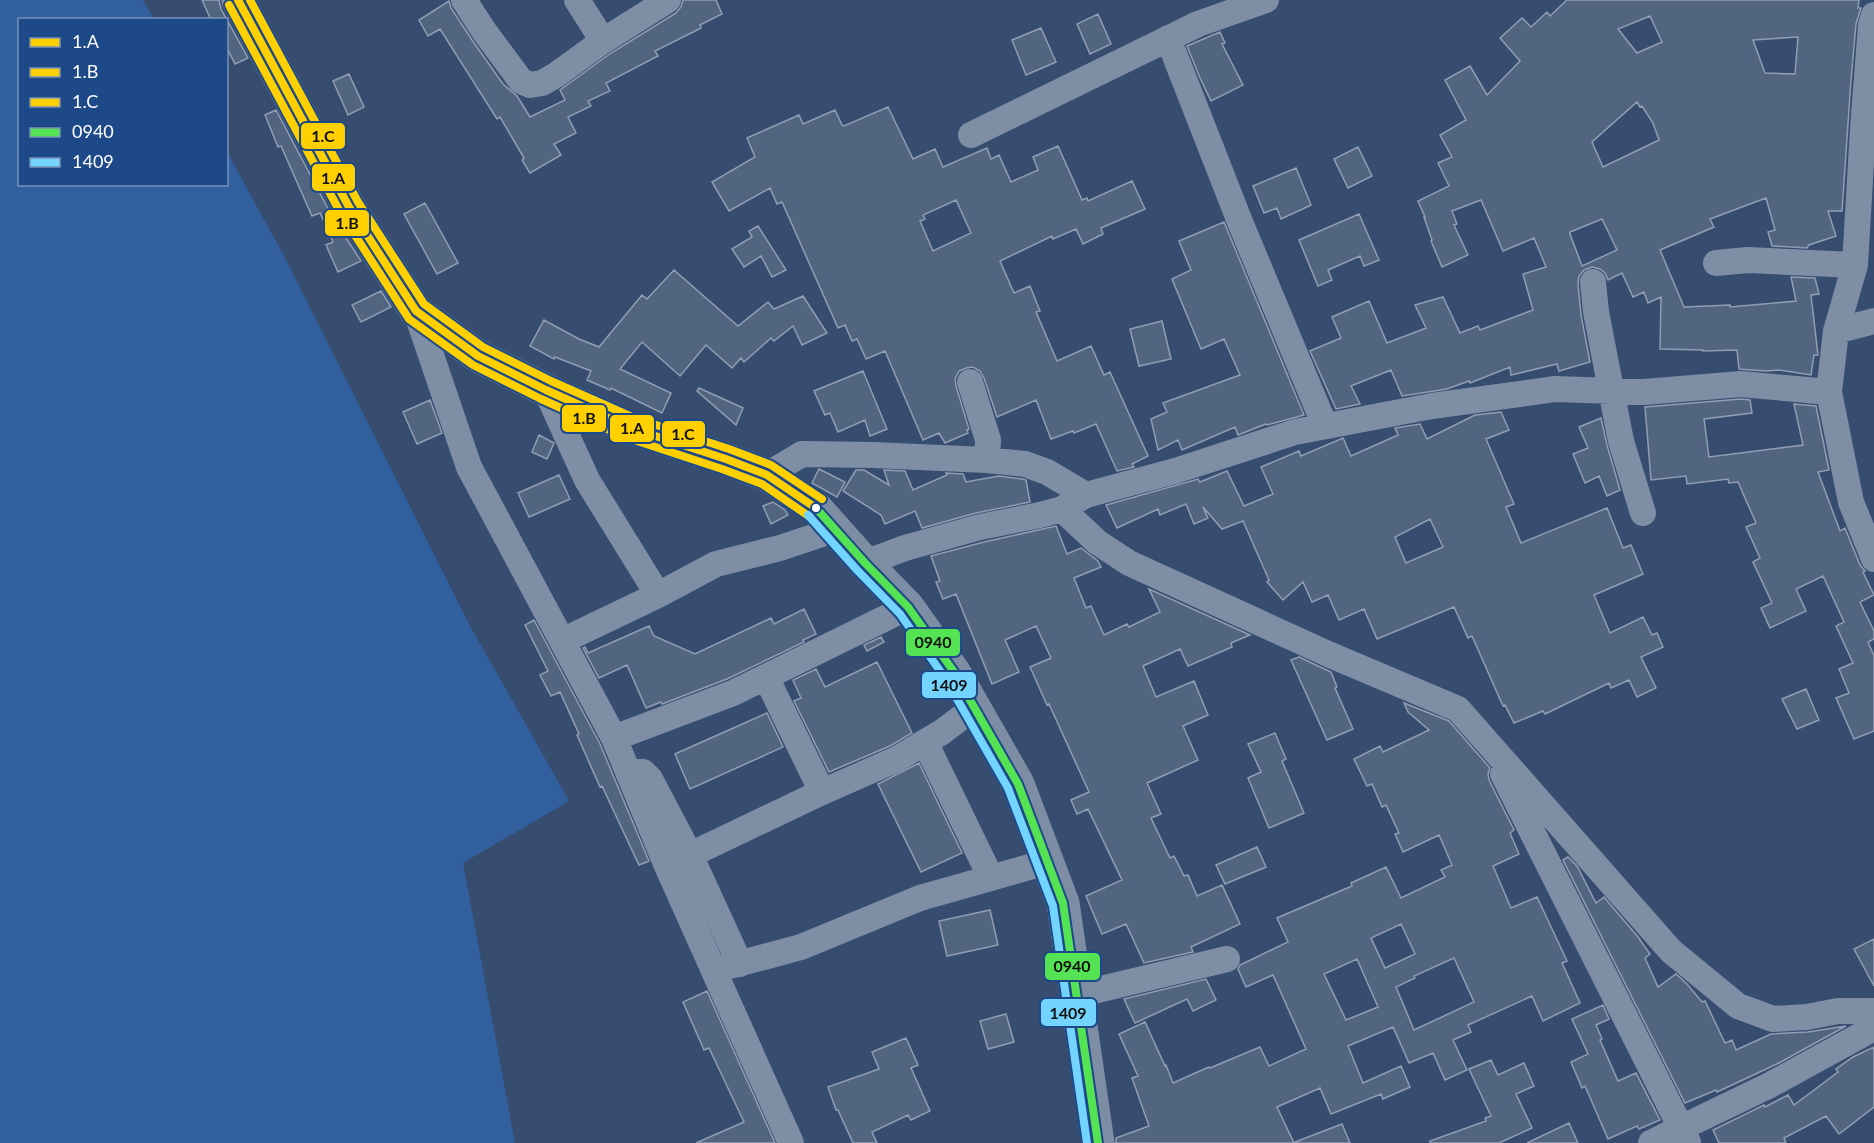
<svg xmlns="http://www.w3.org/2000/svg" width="1874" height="1143" viewBox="0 0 1874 1143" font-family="Lato,sans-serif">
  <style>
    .green { fill: #325f9e }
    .building { fill: #526580; stroke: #909eb3; stroke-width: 1.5; fill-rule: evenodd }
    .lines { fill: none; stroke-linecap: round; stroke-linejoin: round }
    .minor { stroke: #7d8ea5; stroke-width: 26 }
    .highway { stroke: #7d8ea4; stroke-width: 33 }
    .bus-1-casing { stroke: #1e4988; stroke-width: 12 }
    .bus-2-casing { stroke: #1e4988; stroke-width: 12 }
    .bus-3-casing { stroke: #1e4988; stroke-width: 12 }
    .bus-4-casing { stroke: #1e4988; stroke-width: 12 }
    .bus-5-casing { stroke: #1e4988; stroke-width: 12 }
    .bus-1 { stroke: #ffd000; stroke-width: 8 }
    .bus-2 { stroke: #ffd000; stroke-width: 8 }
    .bus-3 { stroke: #ffd000; stroke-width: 8 }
    .bus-4 { stroke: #53e353; stroke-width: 8 }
    .bus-5 { stroke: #73d4fd; stroke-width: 8 }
    .bus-dot { fill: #fff; stroke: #1e4988; stroke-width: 2 }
    .line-badge { stroke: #1e4988; stroke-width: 2 }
    .pale-badge-label { font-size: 16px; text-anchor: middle; font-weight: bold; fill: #111 }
  </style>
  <rect width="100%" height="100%" fill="#364d70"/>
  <path class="green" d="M0,0h143l11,19 -134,1v164h206l1,-32 56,102 186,370 100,177 -106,62 52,280h-515z"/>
  <path class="building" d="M202,0h17l2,9 27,49 -13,6 -9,-18v-26h-15z
    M683,0h33l6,14 -22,11 1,3 -46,23 3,5 -52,27 4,8 -22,10 3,5 -23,11 8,16 -22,11 7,11 -31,18 -8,-13 2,-2 -24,-41 -3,2 -57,-90 -12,7 -9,-16 30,-19 2,7 21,32 31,44 14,12 13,21 35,-17 -5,-10 51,-37 65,-40 5,-6z
    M1567,0h292l-1,8h3l-5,16 -5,56 -9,131h-14l8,25 -27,9 -2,3 -35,-2 -4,-14 7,-2 -9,-32 -56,21 4,8 -54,23 24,57 46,-2v2l66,-6 -5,-24 24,1 4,16 -8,1 7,60h-4l-3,20 -32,-5 -13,1 -27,-2 -2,-19 -34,1v-1l-43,-1 1,-52 -13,6 -4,-11 -11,5 -11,-24 -14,7 -3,-7 -5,-4 -8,-2 -8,3 -5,6 -1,8 3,31 9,47 -31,9 -2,-7 -46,11 -1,-8 -40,16 -1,-2 -22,8 -45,7 -11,-26 -40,16 9,18 -24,5 -26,-58 31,-13 -9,-21 37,-16 18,42 39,-15 -11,-23 28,-8 17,36 18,-7 2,4 53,-20 -10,-36 23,-7 -12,-29 -31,13 -22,-51 -29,11 5,13 -3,1 14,30 -26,12 -11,-26 1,-1 -8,-23h1l-7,-16 31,-15 -11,-23 14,-6 -12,-22 26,-15 -21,-40 25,-14 17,29 33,-34 -20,-23 22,-20 9,9 16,-15 3,4zM1650,16l12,26 -25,11 -19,-24zM1798,37l-3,37 -30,-1 -12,-33zM1637,102l3,5 2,-1 11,17 6,17 -56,27 -11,-25zM1602,219l15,31 -35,16 -12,-32v-2z
    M1098,14l13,30 -21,10 -13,-30z
    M1041,28l15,34 -30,13 -14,-35z
    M1220,32l5,11 -3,1 21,41 -32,16 -11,-23 -13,-32z
    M349,74l15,33 -16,8 -15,-34z
    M888,107l25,52 22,-10 8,18 44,-19 4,11 8,-4 12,27 27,-12 -5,-13 25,-11 24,54 5,-2 1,3 44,-20 13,28 -44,19 2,6 -20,10 -7,-15 -23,10 -1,-3 -52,25 14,32 16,-7 10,25 -4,1 21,49 34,-15 13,29 6,-3 38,84 -16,8 2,3 -17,4 -21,-47 -22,9 -1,-2 -22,8 -15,-39 -39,17 -13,-39 -4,-7 -7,-4 -7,1 -7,3 -4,8 1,7 13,43 -2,1 1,3 -23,10 -6,-10 -16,7 -38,-89 -19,8 -9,-20 -5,2 -7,-16 -7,3 -56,-126 -5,2 -7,-16 -41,23 -17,-29 43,-25 -8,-19 52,-23 4,9 32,-14 7,15 2,1zM956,200l15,33 -38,18 -13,-30 5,-2 -2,-4z
    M276,110l56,106 29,45 -23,11 -12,-27 7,-3 -13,-29 -8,3 -31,-70 -3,1 -13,-32z
    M1358,147l14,29 -24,12 -14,-29z
    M1296,168l15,37 -30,14 -4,-11 -13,5 -11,-27z
    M425,203l33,60 -21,11 -33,-60z
    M1359,214l20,46 -15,6 -4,-10 -32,14 4,10 -14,6 -19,-46z
    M1224,222l80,193 -37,10 -1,-1 -28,11 -3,-8 -53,23 -4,-10 -20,10 -7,-31 16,-7 -4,-9 77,-28 -16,-36 -23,10 -29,-70 19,-9 -12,-29z
    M758,226l28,44 -14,7 -11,-21 -17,11 -12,-18 20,-12 -3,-6z
    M674,270l64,56 30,-24 6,7 29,-13 24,37 -25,12 -9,-19 -19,15 -3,-3 -27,24 -3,-4 -9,10 -26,-23 -26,31 -38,-34 -22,27 51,24 -9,20 -51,-25 -1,2 -23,-10 4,-9 -36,-14 -1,2 -24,-13 14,-26 35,19 20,8 43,-52 5,4z
    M381,291l10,16 -30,15 -9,-17z
    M1162,321l9,38 -32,7 -9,-37z
    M863,371l24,58 -17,7 -5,-16 -27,12 -8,-19 -5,2 -11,-24z
    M699,388l44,20 -7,17 -39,-34z
    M1741,399l9,1 2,13 -48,6 5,38 94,-12 -9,-41 22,2 13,64 -11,2 22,59 5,-3 15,37 5,6 -2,1 11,23 -14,7 14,29v8l-6,3 6,14v75l-20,8 -18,-41 13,-5 -10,-24 14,-6 -17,-37 8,-4 -21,-46 -27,13 10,22 -36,17 -9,-20 11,-5 -19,-41 7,-4 -14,-31 10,-4 -18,-41 -9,1 -1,-4 -41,5 -1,-8 -35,4 -6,-73z
    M430,400l12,33 -25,11 -14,-32z
    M1501,412l8,18 -23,9 28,65 -8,3 15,36 86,-35 16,40 8,-3 12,29 -49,21 16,38 33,-16 9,18 5,-2 6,14 -22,10 15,31 -19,9 -8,-17 -18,8 -2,-5 -64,31 -2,-3 -29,12 -9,-18 -2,1 -31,-70 -4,2 -14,-31 -77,32 -13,-30 -25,11 -11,-25 -16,7 -9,-20 -20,18 -16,-18 2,-2 -26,-59 -21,8 -19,-22 5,11 -14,6 -8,-20 -26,11 -2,-6 -41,19 -11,-23 92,-26 2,3 27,-11 17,35 29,-12 -12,-27 38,-16 2,5 42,-18 8,18 47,-21 -3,-7 25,-4 7,15 48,-24zM1430,519l13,28 -37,16 -11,-26z
    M1601,418l6,27 13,45 -13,6 -8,-20 -14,7 -12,-29 15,-6 -9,-21z
    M539,435l15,8 -7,16 -15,-7z
    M819,469l26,13 -8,15 -25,-14z
    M856,470h8l25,15 -5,-15 21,1 8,19 34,-15 -1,-2 17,1 3,8 33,-6 23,3 4,1 4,22 -54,11 -54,15 -7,-17 -30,13 -4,-9 -38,-24z
    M559,475l11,24 -41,18 -11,-24z
    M773,502l12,8 3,5 -17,9 -8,-18z
    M1056,526l11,28 14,-6 17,13 3,6 -27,11 12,30 5,-2 13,29 23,-11 2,3 31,-15 -11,-23 101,46 -19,8 1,4 -44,19 -8,-17 -37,17 13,31 38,-16 14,34 -25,11 15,34 -51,23 14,31 -10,4 19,40 4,-2 10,20 4,-1 9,21 25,-11 18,39 -49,23 2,5 -49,11 -18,-39 -24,10 -16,-38 36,-16 -34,-71 -11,5 -6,-14 18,-8 -40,-88 -2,1 -17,-38 21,-9 -15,-32 -31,14 14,32 -27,12 -36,-90 -13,5 -7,-17 4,-1 -9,-25 53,-14z
    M804,609l12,25 -13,6 1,2 -77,37 -65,25 -1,-2 -15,6 -19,-43 -28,13 -16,-30 2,-1 3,6 61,-27 5,10 41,18 76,-36 3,6z
    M534,620l66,124 49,117 -10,4 -37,-79 -2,1 -23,-52 2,-1 -19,-42 -9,4 -11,-21 8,-4 -23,-46z
    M881,637l3,5 -17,9 -3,-6z
    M1299,657l32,15 6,15 -2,1 18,41 -26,11 -36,-80z
    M877,662l35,71 -22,13 -61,26 -35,-71 7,-3 -8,-18 23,-11 9,18z
    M1806,689l13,31 -22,9 -15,-30z
    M1404,703l45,18 41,47 -2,6 1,6 25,50 -4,3 9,21 -26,12 18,42 26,-11 30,64 -5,2 18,40 -37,18 -11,-25 -64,29 3,7 -18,8 14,30 -22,10 -12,-27 -24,10 -16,-36 -45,19 15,37 38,-17 9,21 -27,12 -2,-5 -50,20 -11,-26 -43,19 17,36h-178v-5l33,-12 -17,-48 6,-2 -19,-42 26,-12 20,44 1,-1 7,18 36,-16 1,1 50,-21 9,19 37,-17 -33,-74 -27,12 -8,-18 2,-4 48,-23 -11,-24 75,-32 -1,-3 35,-16 15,31 44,-21 -4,-7 11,-5 -13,-30 -36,17 -8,-18 4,-1 -13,-28 -4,2 -10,-23 -5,2 -13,-27 26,-13 3,6 46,-22 -21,-18zM1401,924l14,30 -30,14 -14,-30zM1454,958l20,44 -60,28 -18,-43 19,-9 -1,-2zM1357,959l21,48 -32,13 -22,-46z
    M767,713l16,34 -93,42 -15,-35z
    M1275,733l11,26 -4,2 22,52 -35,15 -21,-50 13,-6 -13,-28z
    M919,763l43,90 -41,19 -43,-88z
    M1257,847l9,20 -41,17 -9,-19z
    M1568,857l9,9 19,37 8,-6 34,40 12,17 -5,4 13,29 18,-13 11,10 15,18 3,-1 20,42 7,-3 4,10 35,-16 37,-2 38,-6 -67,37 -62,29 -1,-2 -31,13 -122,-243z
    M990,910l8,35 -51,11 -8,-35z
    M1874,939v47l-20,-37z
    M1206,979l10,21 -23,11 -6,-12 -52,24 -11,-24z
    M707,991l68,152h-79l48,-21 -35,-74 -5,2 -21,-48z
    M1603,1005l6,14 -13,6 6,14 -2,1 18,41 18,-8 24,47 -21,9 -2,-3 -29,13 -23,-53 -3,2 -11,-26 17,-8 -16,-35z
    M1006,1014l8,28 -26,7 -8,-28z
    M906,1038l12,27 -7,3 19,43 -19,9 -3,-5 -36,17 5,11h-24l-15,-33h-2l-8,-23 51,-18 -7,-17z
    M1874,1047v60l-35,27 -13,-18 -42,22 2,5h-67l-6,-13 51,-25 1,2 23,-12 6,10 44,-33 -2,-3 17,-12z
    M1491,1060l7,15 26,-12 10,23 -18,8 16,34 -33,15h-69v-2l56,-20 -1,-3 6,-2 -22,-47z
    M1569,1123l9,20h-51z
    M1342,1124l8,19h-54l-1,-1z"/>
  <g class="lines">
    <path class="minor" d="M464,0l20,31 37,50 9,4 12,-2 14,-8 47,-34 65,-41
      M577,0l26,41
      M1168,38l72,184 85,204
      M971,135l227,-111 68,-24
      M1716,263l32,-3 107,5
      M1593,282l3,30 25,129 22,72
      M416,311l53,156 145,271 53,128 124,277
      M1836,331l38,-10
      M970,382l18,58 -1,20
      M546,390l41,90 71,115 58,-31 64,-16 54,-18
      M1829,392l7,-61 19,-66 8,-137 8,-103 3,-10
      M767,475l35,-21 71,1 114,5 38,4 22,8 39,23
      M1062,509l35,33 32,21 199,91 130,55 213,242 67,55 35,13 34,-2 31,-6h36
      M865,563l40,-15 75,-21 60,-12 22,-6 24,-14 89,-24 120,-39 137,-26 123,-17 89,3 97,-8 88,8 22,110 23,57
      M562,641l96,-46
      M766,677l56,115
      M614,738l119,-45 175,-86
      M925,742l66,136
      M628,772h15l7,7 40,76 50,109
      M1503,774l178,354 -30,15
      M667,866l155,-74 75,-33 45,-27 33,-25
      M715,970l86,-23 119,-49 127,-36
      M1076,995l151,-36
      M1688,1142l-7,-14 89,-43 104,-57"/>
    <path class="highway" d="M238,0l111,207 67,104 62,45 68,34 82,37 98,32 41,16 49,33 49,55 43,44 46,65 64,112 45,119 35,240"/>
    <defs>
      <path id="bus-1" d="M238,0l111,207 67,104 62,45 68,34 82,37 98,32 41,16 49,33"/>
      <path id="bus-2" d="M229,5l111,207 69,107 64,46 68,34 84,38 97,32 40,15 48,33"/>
      <path id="bus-3" d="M250,0l108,202 66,102 59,43 68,34 81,36 97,32 42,16 51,34"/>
      <path id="bus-4" d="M816,508l49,55 43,44 46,65 64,112 45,119 35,240"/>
      <path id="bus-5" d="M808,515l49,55 43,44 45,64 63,110 45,118 34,237"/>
    </defs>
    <use href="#bus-1" class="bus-1-casing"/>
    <use href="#bus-2" class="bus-2-casing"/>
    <use href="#bus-3" class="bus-3-casing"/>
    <use href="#bus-4" class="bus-4-casing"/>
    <use href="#bus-5" class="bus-5-casing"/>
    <use href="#bus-1" class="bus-1"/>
    <use href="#bus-2" class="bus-2"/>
    <use href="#bus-3" class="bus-3"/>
    <use href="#bus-4" class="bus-4"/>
    <use href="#bus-5" class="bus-5"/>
  </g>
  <circle class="bus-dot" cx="816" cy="508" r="5"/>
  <g class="line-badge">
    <rect x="300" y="122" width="46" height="28" rx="6" fill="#ffd000"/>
    <rect x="311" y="163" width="45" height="29" rx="6" fill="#ffd000"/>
    <rect x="324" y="209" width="46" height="28" rx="6" fill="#ffd000"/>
    <rect x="561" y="404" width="46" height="29" rx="6" fill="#ffd000"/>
    <rect x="609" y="414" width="46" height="29" rx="6" fill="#ffd000"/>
    <rect x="661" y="420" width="45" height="28" rx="6" fill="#ffd000"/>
    <rect x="905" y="628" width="56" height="29" rx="6" fill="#53e353"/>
    <rect x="921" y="671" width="56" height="28" rx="6" fill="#73d4fd"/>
    <rect x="1044" y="952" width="57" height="29" rx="6" fill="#53e353"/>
    <rect x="1040" y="998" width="57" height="29" rx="6" fill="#73d4fd"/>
  </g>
  <g class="pale-badge-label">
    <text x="323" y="142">1.C</text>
    <text x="333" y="184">1.A</text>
    <text x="347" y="229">1.B</text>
    <text x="584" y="424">1.B</text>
    <text x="632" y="434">1.A</text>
    <text x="683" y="440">1.C</text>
    <text x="933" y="648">0940</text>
    <text x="949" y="691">1409</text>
    <text x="1072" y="972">0940</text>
    <text x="1068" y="1019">1409</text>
  </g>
  <rect x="18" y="18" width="210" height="168" fill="#1e4988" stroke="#7892b8" stroke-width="1.5"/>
  <rect x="30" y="38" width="30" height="9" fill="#ffd000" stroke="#7892b8" stroke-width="1.5"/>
  <text x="72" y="48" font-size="18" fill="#ffffff">1.A</text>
  <rect x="30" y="68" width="30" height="9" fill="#ffd000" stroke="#7892b8" stroke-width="1.5"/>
  <text x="72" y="78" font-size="18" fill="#ffffff">1.B</text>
  <rect x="30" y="98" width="30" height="9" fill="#ffd000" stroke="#7892b8" stroke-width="1.5"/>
  <text x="72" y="108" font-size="18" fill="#ffffff">1.C</text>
  <rect x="30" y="128" width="30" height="9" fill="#53e353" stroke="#7892b8" stroke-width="1.5"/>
  <text x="72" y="138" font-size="18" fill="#ffffff">0940</text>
  <rect x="30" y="158" width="30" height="9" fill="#73d4fd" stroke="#7892b8" stroke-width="1.5"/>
  <text x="72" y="168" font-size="18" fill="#ffffff">1409</text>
</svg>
